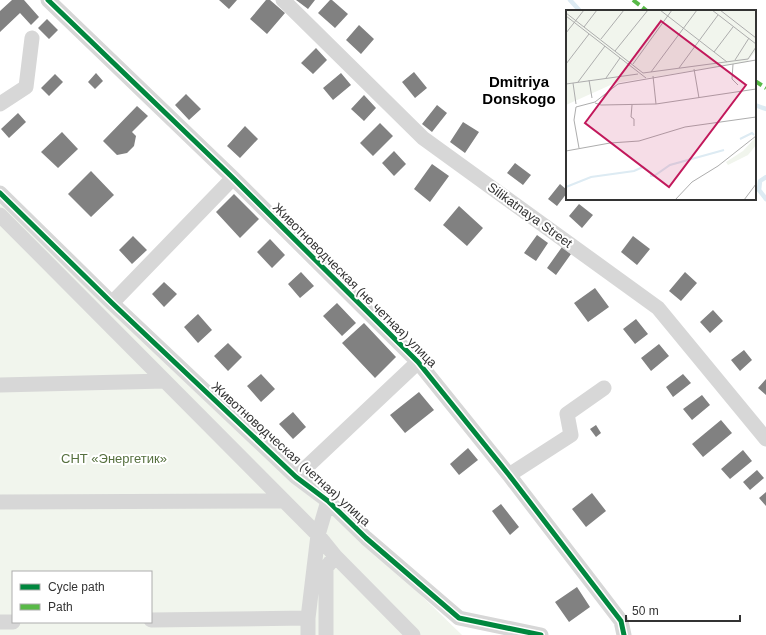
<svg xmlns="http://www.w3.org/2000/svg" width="766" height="635" viewBox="0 0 766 635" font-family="Helvetica,sans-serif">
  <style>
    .green { fill: #f1f5ed; fill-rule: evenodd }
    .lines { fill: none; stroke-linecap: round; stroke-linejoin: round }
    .stream { stroke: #ddebf3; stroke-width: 4.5 }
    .building { fill: #818181 }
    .minor { stroke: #d7d7d7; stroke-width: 15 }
    .quiet { stroke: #58b947; stroke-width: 4; stroke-dasharray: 8 4; stroke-linecap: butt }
    .cycleway-casing { stroke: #fff; stroke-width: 8 }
    .cycleway { stroke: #00873e; stroke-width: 5 }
    .labels { text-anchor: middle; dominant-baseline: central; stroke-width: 4; stroke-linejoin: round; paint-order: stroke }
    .street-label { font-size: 13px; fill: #333; stroke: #fff }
    .park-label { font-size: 13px; fill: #56703f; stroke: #fff }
    .quarter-label { font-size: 15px; font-weight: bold; fill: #000; stroke: #fff }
    .inset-river { fill: none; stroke: #ddebf3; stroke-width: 2 }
    .inset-road { fill: none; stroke: #adadad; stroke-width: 1 }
    .view { fill: #c2185b; fill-opacity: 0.15; stroke: #c2185b; stroke-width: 2 }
    .inset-edge { fill: none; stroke: #333; stroke-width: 2 }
  </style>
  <rect width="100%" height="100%" fill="#fff"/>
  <path class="green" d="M0,187l462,448h-462zM13,572h138v50h-138z
    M328,255l27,26 -7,7 -26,-26z"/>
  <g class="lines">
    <path class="stream" d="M570,0l10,11
      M755,105l11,4
      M766,177l-6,4 -1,9 7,9"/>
  </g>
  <path class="building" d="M12,0h12l15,17 -8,8 -11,-12 -20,19v-21z
    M219,0h18l-8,9z
    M266,0h4l15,13 -18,21 -17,-15z
    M296,0h19l-7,9z
    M330,0h2l16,14 -13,14 -17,-15z
    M47,19l11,11 -9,9 -11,-11z
    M359,25l15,14 -13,15 -15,-14z
    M316,48l11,12 -14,14 -12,-11z
    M414,72l13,16 -12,10 -13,-16z
    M96,73l7,8 -8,8 -7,-7z
    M341,73l10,12 -18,15 -10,-12z
    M55,74l8,8 -14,14 -8,-8z
    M186,94l15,15 -12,11 -14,-15z
    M364,95l12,13 -12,13 -13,-12z
    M437,105l10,8 -15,19 -10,-8z
    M137,106l11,10 -16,16 4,4 -2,10 -7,7 -10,2 -14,-14z
    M18,113l8,9 -17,16 -8,-9z
    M463,122l16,10 -14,21 -15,-11z
    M380,123l13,13 -20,20 -13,-13z
    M245,126l13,13 -18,19 -13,-12z
    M62,132l16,17 -20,19 -17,-16z
    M394,151l12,13 -12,12 -12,-13z
    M515,163l16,12 -8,10 -16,-12z
    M432,164l17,12 -19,26 -16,-13z
    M91,171l23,24 -23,22 -23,-23z
    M560,184l7,6v3l-10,13 -9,-7z
    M234,194l25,25 -19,19 -24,-26z
    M579,204l14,11 -11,13 -13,-12z
    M459,206l24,22 -16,18 -24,-21z
    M537,235l11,8 -12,18 -12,-8z
    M133,236l14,14 -15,14 -13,-14z
    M633,236l17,13 -13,16 -16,-13z
    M270,239l15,16 -13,13 -15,-16z
    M562,247l9,7 -15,21 -9,-7z
    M301,272l13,14 -14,12 -12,-14z
    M685,272l12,11 -16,18 -12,-10z
    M164,282l13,12 -13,13 -12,-13z
    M595,288l14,19 -21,15 -14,-19z
    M337,303l19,20 -14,13 -19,-20z
    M713,310l10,11 -13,12 -10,-11z
    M198,314l14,16 -14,13 -14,-16z
    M636,319l12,15 -13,10 -12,-15z
    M364,323l32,34 -21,21 -33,-35z
    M228,343l14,14 -14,14 -14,-15z
    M659,344l10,12 -18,15 -10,-13z
    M744,350l8,10 -12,11 -9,-11z
    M261,374l14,15 -14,13 -14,-16z
    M683,374l8,9 -18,14 -7,-10z
    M766,379v16l-8,-7z
    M419,392l15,18 -29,23 -15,-18z
    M702,395l8,10 -18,15 -9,-11z
    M293,412l13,15 -13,12 -14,-15z
    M721,420l11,13 -29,24 -11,-13z
    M596,425l5,8 -5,4 -6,-8z
    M468,448l10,12 -19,15 -9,-11z
    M743,450l9,11 -22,18 -9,-10z
    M757,470l7,8 -14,12 -7,-8z
    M766,492v14l-7,-8z
    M592,493l14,18 -20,16 -14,-18z
    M501,504l18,23 -9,8 -18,-24z
    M577,587l13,20 -21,15 -14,-20z"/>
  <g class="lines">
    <path class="minor" d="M48,0l185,178 185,184 91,113 112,146 3,14
      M283,0l140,138 235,170 108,131
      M0,104l26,-17 6,-49
      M0,193l112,110 184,174 32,24 38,37 93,80 82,17
      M0,215l318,320 -10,83v17
      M112,303l121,-125
      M0,385l165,-4
      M509,475l62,-40 -4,-21 37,-26
      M296,477l122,-115
      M0,502l284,-1
      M335,556l78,79
      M151,620l157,-2
      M0,622h13
      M326,635v-67l9,-12 -17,-21 10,-34"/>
    <path class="quiet" d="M633,0l14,11
      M755,81l11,7"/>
    <defs>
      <path id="cycleway" d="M48,0l185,178 185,184 91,113 112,146 3,14
        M0,193l112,110 184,174 32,24 38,37 93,80 82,17"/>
    </defs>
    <use href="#cycleway" class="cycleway-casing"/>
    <use href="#cycleway" class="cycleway"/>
  </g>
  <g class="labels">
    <g class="street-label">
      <text transform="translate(530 215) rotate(36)">Silikatnaya Street</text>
      <text transform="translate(355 285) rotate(45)">Животноводческая (не четная) улица</text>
      <text transform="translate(291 454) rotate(42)">Животноводческая (четная) улица</text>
    </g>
    <g class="park-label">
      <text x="114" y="458">СНТ «Энергетик»</text>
    </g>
    <g class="quarter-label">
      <text x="519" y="81">Dmitriya<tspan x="519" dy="17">Donskogo</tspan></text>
    </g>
  </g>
  <g transform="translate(566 10)">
    <rect width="190" height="190" fill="#fff"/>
    <path d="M0,0h190v41l-9,11 -132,21 -49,22zM190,127v8l-8,10 -20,10 -2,-3 17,-11z" fill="#f1f5ed"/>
    <path class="inset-river" d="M174,129l12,-6 2,2M0,177l25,-10 43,-6 9,-4 8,6v3h3l16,-11 54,-15"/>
    <path class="inset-road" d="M94,0l67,52M146,0l44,34M154,0l36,28M0,3l77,60 105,-14 8,-12M0,6l80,62M18,17l13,-17M0,23l18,-23M35,29l23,-29M49,41l33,-41M148,42l19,-25M169,50l14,-22M0,54l23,-30M67,54l39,-54M167,54l-1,15 6,6M113,58l39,-53M128,59l5,29M85,62l46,-62M87,66l3,28M40,68l14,-20M23,70l3,18M12,72l27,-36M7,73l3,21M0,74l72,-10M29,93l6,2 55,-1 100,-15M66,95l-1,12 3,2v7M13,138l-5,-28 2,-13 19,-5 23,-18 138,-24M0,141l44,-8 29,-2 46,-14 71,-10M109,190l17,-18 26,-16 38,-30M178,190l12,-16"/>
    <path class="view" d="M95,11l85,64 -77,102 -84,-64z"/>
    <rect width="190" height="190" class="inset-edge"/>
  </g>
  <rect x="12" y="571" width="140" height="52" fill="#ffffff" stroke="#adadad"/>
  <rect x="20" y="584" width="20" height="6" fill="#00873e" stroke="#adadad"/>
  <text x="48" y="591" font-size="12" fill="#333333">Cycle path</text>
  <rect x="20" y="604" width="20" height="6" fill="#58b947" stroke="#adadad"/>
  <text x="48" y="611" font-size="12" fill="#333333">Path</text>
  <path d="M626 615v6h114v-6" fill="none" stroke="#333333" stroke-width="2"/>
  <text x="632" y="615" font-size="12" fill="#333333" stroke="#ffffff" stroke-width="3" paint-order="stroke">50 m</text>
</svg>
